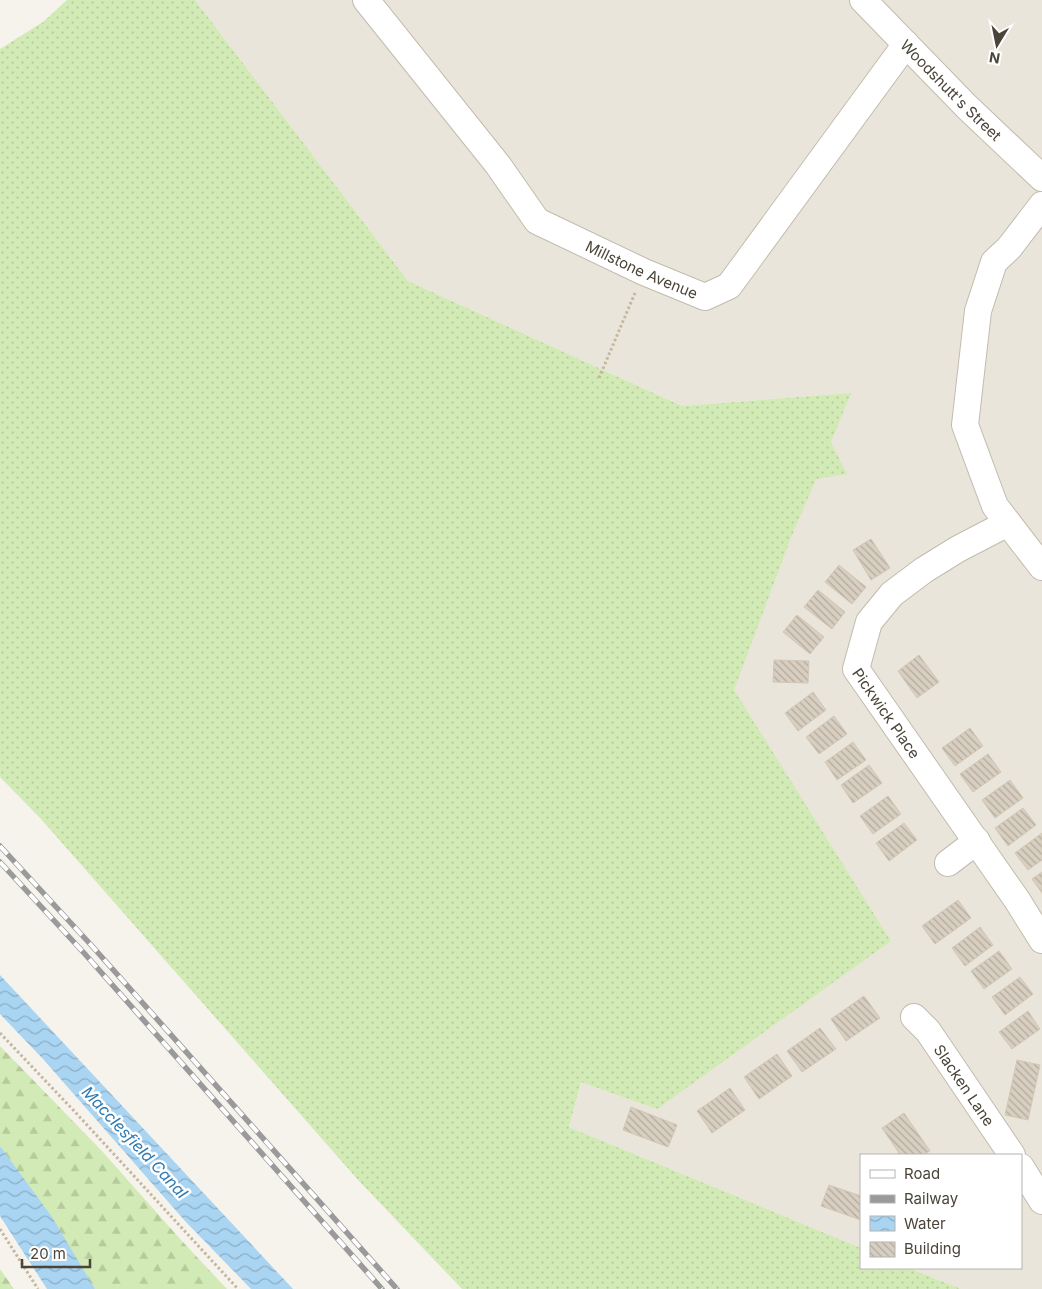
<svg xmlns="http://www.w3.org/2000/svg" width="1042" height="1289" viewBox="0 0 1042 1289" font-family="Inter,sans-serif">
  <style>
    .residential { fill: #eae5da }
    .grass { fill: url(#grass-dots) }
    .forest { fill: url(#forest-firs) }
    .water { fill: url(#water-waves) }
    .building { fill: url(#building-back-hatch); stroke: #d3c7b4 }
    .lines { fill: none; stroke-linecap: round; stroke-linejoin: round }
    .minor-casing { stroke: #c2bbae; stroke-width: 28 }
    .path { stroke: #c4b79f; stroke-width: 3; stroke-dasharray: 2.5 2.5; stroke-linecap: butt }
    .minor { stroke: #fff; stroke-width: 26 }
    .rail-casing { stroke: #9a9a9a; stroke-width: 5.5 }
    .rail { stroke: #fff; stroke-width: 4; stroke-dasharray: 11; stroke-linecap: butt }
    .labels { text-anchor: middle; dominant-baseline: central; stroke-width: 5; stroke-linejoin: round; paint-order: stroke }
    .street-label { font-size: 15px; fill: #4b4439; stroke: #fff }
    .water-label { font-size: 16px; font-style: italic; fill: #2e7ab2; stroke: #fff }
  </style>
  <defs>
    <pattern id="grass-dots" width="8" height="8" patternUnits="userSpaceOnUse" patternTransform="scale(1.25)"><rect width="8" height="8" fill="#d2eab5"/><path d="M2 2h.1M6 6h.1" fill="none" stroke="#b6ca9c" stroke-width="1.8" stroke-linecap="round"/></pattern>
    <pattern id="forest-firs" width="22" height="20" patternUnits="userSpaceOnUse" patternTransform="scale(1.25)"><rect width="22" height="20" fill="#d2eab5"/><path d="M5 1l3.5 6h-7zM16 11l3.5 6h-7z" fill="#b6ca9c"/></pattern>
    <pattern id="water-waves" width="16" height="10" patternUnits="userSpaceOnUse" patternTransform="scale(1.25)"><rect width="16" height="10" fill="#a9d4f2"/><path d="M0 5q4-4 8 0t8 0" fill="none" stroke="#8caec5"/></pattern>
    <pattern id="building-back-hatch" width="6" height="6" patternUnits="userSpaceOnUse" patternTransform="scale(1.25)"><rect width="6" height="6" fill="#d8cfc1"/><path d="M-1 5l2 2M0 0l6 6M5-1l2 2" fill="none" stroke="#b1aa9e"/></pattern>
  </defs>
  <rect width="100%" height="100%" fill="#f6f3ec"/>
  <path class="residential" d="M195,0h847v1289h-81l-52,-21h112v-113h-160v93l-292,-121 12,-45 310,-141 -158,-251 58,-152 59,-145 -168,13 -274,-125z"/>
  <path class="grass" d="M67,0h128l213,281 274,125 169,-13 -20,49 16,32 -31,5 -25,59 -57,152 157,251 -234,168 -76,-27 -12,45 292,121v20h48l52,21h-499l-103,-108 -318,-362 -41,-42v-728l43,-27z"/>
  <path class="forest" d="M0,1046l101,104 80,90 46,49h-132l-95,-143z
    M0,1269l14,20h-14z"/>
  <path class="water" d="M0,975l293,314h-42l-66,-68 -142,-162 -43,-45z
    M0,1146l52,71 43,72h-48l-47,-73z"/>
  <path class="building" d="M871,539l19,29 -19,12 -18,-30z
    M839,565l27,22 -14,17 -27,-22z
    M818,590l27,22 -13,17 -28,-22z
    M797,615l27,22 -14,17 -27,-22z
    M919,655l20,27 -22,16 -19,-27z
    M774,660l35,1 -1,22 -35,-1z
    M813,692l13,18 -28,21 -13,-18z
    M834,716l13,18 -28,20 -13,-17z
    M970,728l13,18 -28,20 -13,-18z
    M853,742l13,18 -29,20 -12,-18z
    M988,754l13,18 -28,20 -13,-18z
    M869,765l13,18 -29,20 -12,-18z
    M1010,780l13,18 -28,20 -13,-18z
    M888,796l13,18 -28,20 -13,-18z
    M1023,808l13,17 -28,21 -13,-18z
    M904,823l13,17 -28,21 -13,-18z
    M1042,833v27l-14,10 -13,-17z
    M1042,872v21l-10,-14z
    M958,900l13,18 -36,26 -13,-18z
    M980,927l13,18 -28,21 -13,-18z
    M999,951l13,18 -28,20 -13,-18z
    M1020,977l13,17 -28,21 -13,-18z
    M864,996l16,22 -34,23 -15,-22z
    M1028,1011l12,18 -28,20 -13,-17z
    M820,1028l16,21 -34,23 -15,-21z
    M777,1054l15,22 -33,23 -15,-22z
    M1017,1060l23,5 -12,55 -23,-5z
    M730,1088l15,22 -33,23 -15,-22z
    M631,1107l46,18 -9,22 -45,-17z
    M904,1113l26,38 -7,4h-27l3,-2 -17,-25z
    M829,1185l32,11v24l-40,-14z"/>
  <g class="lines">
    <defs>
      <g id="minor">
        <path id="s1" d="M366,0l132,165 39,56 107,51 61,25 24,-11 177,-242"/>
        <path id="s2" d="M863,0l104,107 75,71"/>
        <path d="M1042,205l-33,43 -15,14 -16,49 -13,114 30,81 47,61"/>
        <path id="s3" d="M1008,523l-50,26 -34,21 -32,24 -23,28 -13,47 161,231 25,40"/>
        <path d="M948,863l29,-22"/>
        <path id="s4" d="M914,1017l14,14 84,124"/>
        <path d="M1021,1167l21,34"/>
      </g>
    </defs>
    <use href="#minor" class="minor-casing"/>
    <path class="path" d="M599,378l36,-85
      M0,1033l76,80 162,176
      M0,1229l38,60"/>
    <use href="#minor" class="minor"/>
    <defs>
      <path id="rail" d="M0,846l92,100 305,343
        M0,862l84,91 298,336"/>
    </defs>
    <use href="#rail" class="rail-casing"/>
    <use href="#rail" class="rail"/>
  </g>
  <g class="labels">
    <g class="street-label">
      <text stroke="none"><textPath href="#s2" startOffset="126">Woodshutt's Street</textPath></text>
      <text stroke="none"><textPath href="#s1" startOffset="395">Millstone Avenue</textPath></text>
      <text stroke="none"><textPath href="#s3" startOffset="275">Pickwick Place</textPath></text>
      <text stroke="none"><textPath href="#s4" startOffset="85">Slacken Lane</textPath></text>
    </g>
    <g class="water-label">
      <text transform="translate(135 1142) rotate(47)">Macclesfield Canal</text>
    </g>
  </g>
  <rect x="860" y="1154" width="162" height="115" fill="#ffffff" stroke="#b7b4b0"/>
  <rect x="870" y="1170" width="25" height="8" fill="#ffffff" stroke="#b7b4b0"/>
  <text x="904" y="1179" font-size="15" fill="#4b4439">Road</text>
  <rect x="870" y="1195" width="25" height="8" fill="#9a9a9a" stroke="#b7b4b0"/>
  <text x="904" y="1204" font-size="15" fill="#4b4439">Railway</text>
  <rect x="870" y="1216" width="25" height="15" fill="url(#water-waves)" stroke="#b7b4b0"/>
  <text x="904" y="1229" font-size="15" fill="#4b4439">Water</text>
  <rect x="870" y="1242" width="25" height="15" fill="url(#building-back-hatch)" stroke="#b7b4b0"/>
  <text x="904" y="1254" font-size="15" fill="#4b4439">Building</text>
  <g transform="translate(997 45) rotate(190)" stroke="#ffffff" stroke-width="4" paint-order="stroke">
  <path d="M0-4L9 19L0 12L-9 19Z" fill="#4b4439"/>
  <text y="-8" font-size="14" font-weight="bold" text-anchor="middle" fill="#4b4439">N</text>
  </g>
  <path d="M22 1259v8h68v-8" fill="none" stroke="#4b4439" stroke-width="2.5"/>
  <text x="30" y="1259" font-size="15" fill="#4b4439" stroke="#ffffff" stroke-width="4" paint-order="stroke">20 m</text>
</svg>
